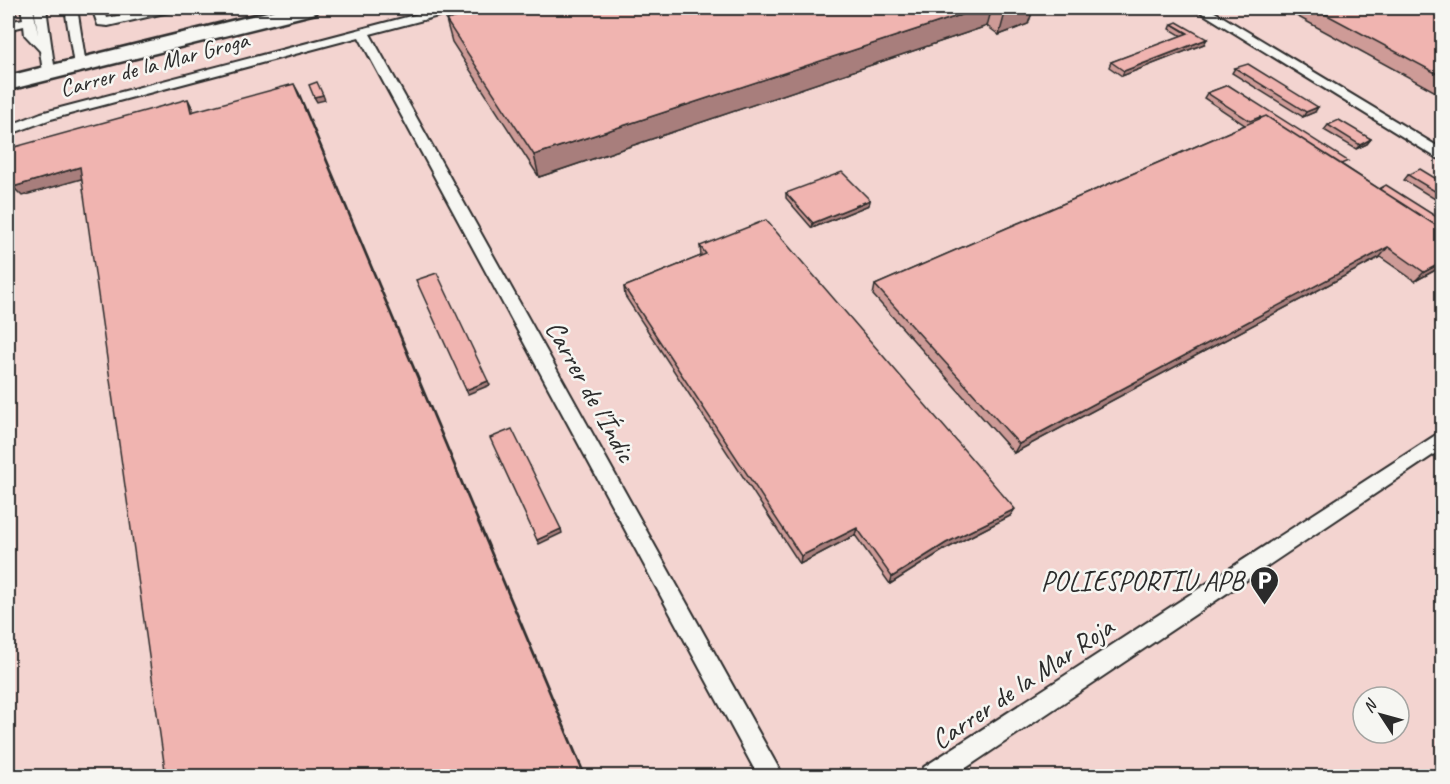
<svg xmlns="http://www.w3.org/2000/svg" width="1450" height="784" viewBox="0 0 1450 784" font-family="Caveat,sans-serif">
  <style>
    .built { fill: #f3d4d0; fill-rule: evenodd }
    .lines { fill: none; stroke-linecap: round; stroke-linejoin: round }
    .lane-casing { stroke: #2b2b2b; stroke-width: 4 }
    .street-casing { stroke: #2b2b2b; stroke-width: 5 }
    .lane { fill: #f6f6f2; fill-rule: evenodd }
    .street { fill: #f6f6f2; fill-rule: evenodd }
    .wall { fill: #ce9b97; stroke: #2b2b2b; stroke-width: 1.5 }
    .shaded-wall { fill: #a87e7b; stroke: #2b2b2b; stroke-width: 1.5 }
    .building { fill: #f0b4b0; stroke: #2b2b2b; stroke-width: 1.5 }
    .labels { text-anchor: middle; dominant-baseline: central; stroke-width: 5; stroke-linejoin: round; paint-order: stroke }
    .far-street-label { font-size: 24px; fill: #2b2b2b; stroke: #f6f6f2 }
    .street-label { font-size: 28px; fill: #2b2b2b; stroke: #f6f6f2 }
    .poi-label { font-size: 28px; fill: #2b2b2b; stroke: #f6f6f2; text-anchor: end }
  </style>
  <rect width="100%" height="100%" fill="#f4e2de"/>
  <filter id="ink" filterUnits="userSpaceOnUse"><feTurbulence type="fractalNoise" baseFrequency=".0167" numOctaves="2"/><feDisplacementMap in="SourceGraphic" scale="12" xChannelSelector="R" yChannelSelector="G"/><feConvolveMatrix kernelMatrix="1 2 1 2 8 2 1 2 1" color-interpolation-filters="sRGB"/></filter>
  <g filter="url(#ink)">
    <path class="built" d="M8,8h1434v768h-1434zM1363,697h36v36h-36z"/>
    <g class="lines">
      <defs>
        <path id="lane" d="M21,8h12l5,27 -4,-27h12l9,64 -1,3h-10l-1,-3 -3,-21 -15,-16 -1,-9 -16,4v-8l15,-3z
          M65,8h12l9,57 -1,3h-10l-1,-3z
          M92,8h12l3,10 49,-10h19l-2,3 -65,15 -10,-1z
          M441,8h18l-2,3 -87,23 413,742h-25l-399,-739 -308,82 -43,16v-9l33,-13z
          M1194,8h14l234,141v10l-5,-1z
          M1442,431v18l-488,327h-33l3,-9z"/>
        <path id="street" d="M284,8h35l-3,5 -308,77v-14z"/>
      </defs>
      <use href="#lane" class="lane-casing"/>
      <use href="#street" class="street-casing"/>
      <use href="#lane" class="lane"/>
      <use href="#street" class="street"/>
    </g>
    <path class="wall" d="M626,8h395l12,2 -5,14 -29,11 -12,-9 -448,151 -87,-135 -6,-22 171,-10z
      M1282,8h161v88z
      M1172,24l32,20 -82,32 -13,-9 2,-5 71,-26 -12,-7z
      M1235,68l80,44 -12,5 -71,-44z
      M1228,85l116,81 35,23 64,32v45l-28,15 -35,-24 -366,196 -141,-158 2,-10 370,-160 -41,-27 3,-5z
      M1328,125l43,14 -4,5 -11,5 -32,-19z
      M1408,175l35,8v21l-39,-24z
      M786,193l84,7 -1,5 -57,23 -26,-30z
      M700,246l310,270 -68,35 -52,33 -35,-49 -55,29 -175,-268 -1,-9 77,-31z"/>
    <path class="shaded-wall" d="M12,8h3l1,8 -8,2v-5z
      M982,8h10l-5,18 -448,151 -5,-22z
      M1021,8h19l-7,2 -5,14 -29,11 6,-22z
      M1207,39l-3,5 -82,32 2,-5z
      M294,84l5,9 287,684h-8z
      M323,95l2,5 -8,2 -3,-5z
      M188,99l5,10 4,13 -6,-10z
      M1318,107l-3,5 -12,5 3,-5z
      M1371,139l-4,5 -11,5 4,-4z
      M80,167l8,10 -66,19 -9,-9z
      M870,200l-1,5 -57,23 1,-5z
      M1388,247l-8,10 -366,196 5,-9z
      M1443,262v4l-28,15 9,-9z
      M488,381l2,4 -22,9 -2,-4z
      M1015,509l-5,7 -68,35 -52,33 2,-7 54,-34z
      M857,528l-2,7 -55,29 1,-8z
      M561,529l1,4 -23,11 -2,-4z"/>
    <path class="building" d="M8,8h4l1,4 -5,1z
      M494,8h121l2,2 9,-2h356l-448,147 -88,-135z
      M998,8h23l-16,5z
      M1314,8h129v69z
      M1177,22l30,17 -83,32 -13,-9 77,-29 -16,-9z
      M1248,64l70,43 -12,5 -71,-44z
      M317,82l6,13 -9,2 -5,-12z
      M294,84l289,689 -5,4h-412l-86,-610 -67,20 -2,-39 177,-49 3,13z
      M1228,85l120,76 -7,3 -75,-48 -5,2 -1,-1 -10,4 -43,-28z
      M1266,116l177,114v32l-19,10 -36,-25 -369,197 -144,-159z
      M1339,120l32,19 -11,6 -32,-20z
      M1420,169l23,14v13l-35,-21z
      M842,172l28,28 -57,23 -27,-30z
      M1386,185l57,36v9l-64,-41z
      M766,220l249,289 -69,34 -54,34 -35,-49 -56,28 -177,-269 82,-33 -6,-8z
      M437,273l51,108 -22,9 -50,-110z
      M512,429l49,100 -24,11 -47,-102z"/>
  </g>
  <defs>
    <symbol id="parking-pin" viewBox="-11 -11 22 30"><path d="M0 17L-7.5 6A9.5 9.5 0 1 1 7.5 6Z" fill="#2b2b2b" stroke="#f6f6f2"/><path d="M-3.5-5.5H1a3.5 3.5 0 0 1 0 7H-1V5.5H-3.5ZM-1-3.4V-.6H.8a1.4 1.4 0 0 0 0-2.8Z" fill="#fff"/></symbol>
  </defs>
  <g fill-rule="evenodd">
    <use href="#parking-pin" x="1248" y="564" width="33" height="45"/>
  </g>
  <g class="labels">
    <g class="far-street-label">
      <text transform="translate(154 64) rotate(-15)">Carrer de la Mar Groga</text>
    </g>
    <g class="street-label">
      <text transform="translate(591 391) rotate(61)">Carrer de l'Índic</text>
      <text transform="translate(1022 683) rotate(-34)">Carrer de la Mar Roja</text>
    </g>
    <g class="poi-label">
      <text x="1244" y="580">POLIESPORTIU APB</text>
    </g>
  </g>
  <rect width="1450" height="784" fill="none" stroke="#f6f6f2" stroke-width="30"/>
  <rect x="15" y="15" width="1420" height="754" fill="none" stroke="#2b2b2b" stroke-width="2" filter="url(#ink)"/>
  <g transform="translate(1381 715) rotate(306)"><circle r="28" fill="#f6f6f2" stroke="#a5a5a2" stroke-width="1.5"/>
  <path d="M0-4.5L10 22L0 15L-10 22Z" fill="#2b2b2b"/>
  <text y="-9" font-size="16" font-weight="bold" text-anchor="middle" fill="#2b2b2b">N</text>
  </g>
</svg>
